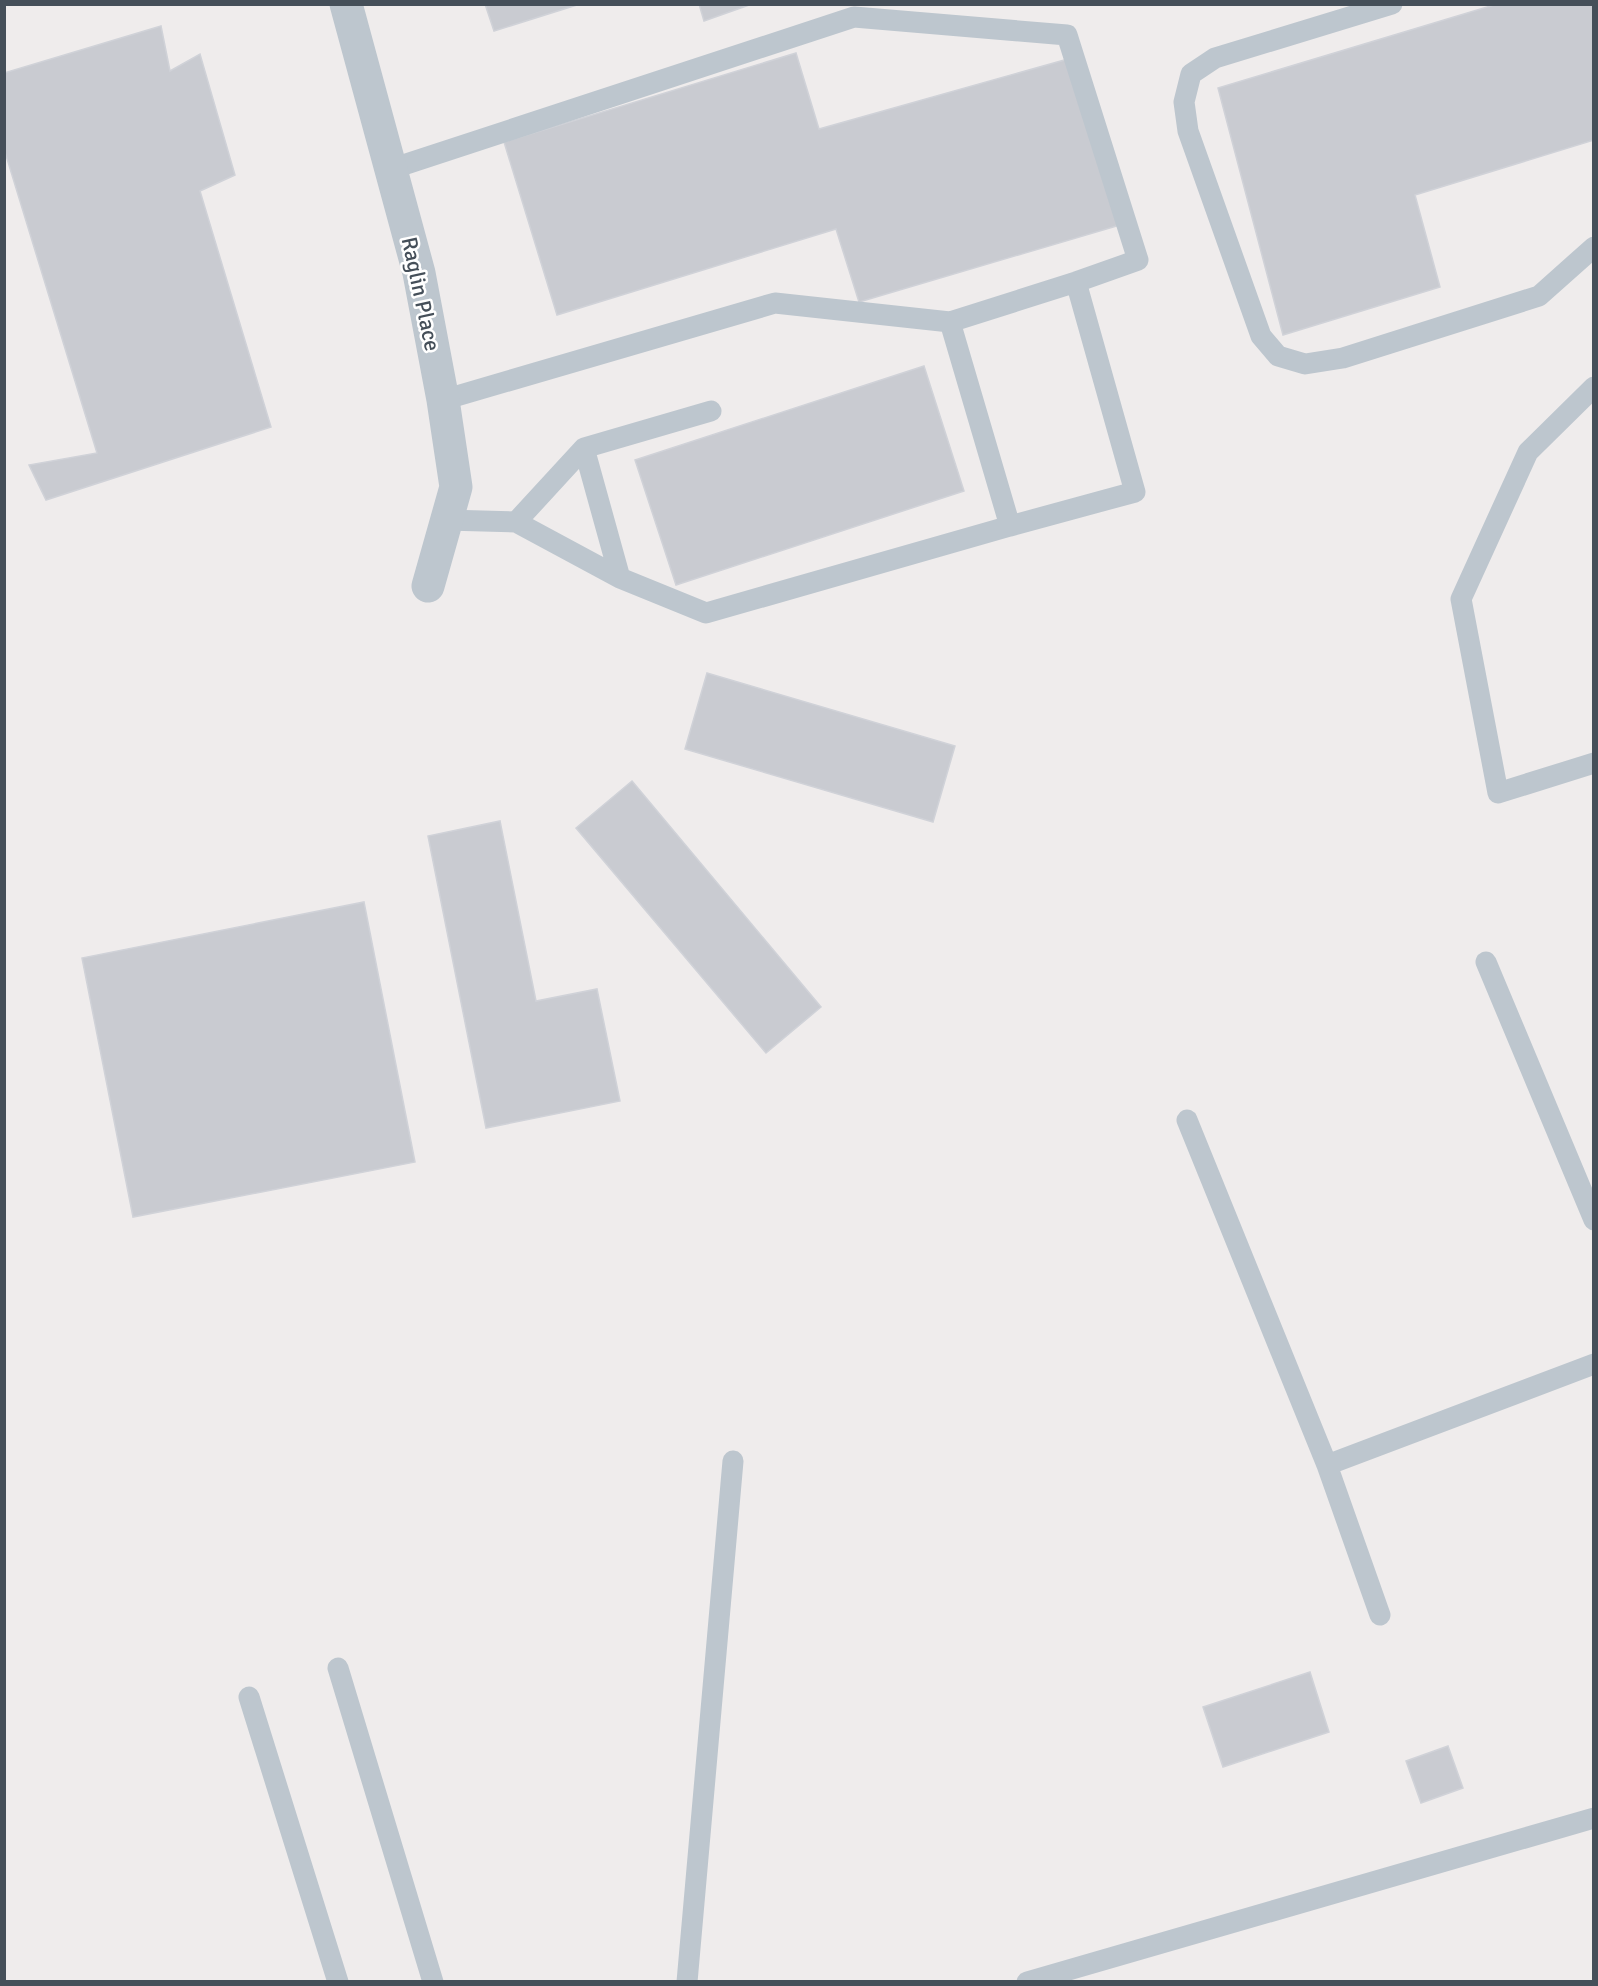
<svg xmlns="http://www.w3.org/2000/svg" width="1598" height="1986" viewBox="0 0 1598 1986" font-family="Signika,sans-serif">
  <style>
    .building { fill: #c9cbd1; stroke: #d0d2d8; stroke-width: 1.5 }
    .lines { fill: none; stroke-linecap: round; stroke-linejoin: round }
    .service { stroke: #bdc6ce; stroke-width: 21 }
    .minor { stroke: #bdc6ce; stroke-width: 33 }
    .labels { text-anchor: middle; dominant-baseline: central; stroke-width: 5; stroke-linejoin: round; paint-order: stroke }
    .street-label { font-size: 22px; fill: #454f59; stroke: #fff }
  </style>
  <rect width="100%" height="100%" fill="#efecec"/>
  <path class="building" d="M485,4h95l-86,27z
    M699,4h53l-48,17z
    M1497,4h97v136l-179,55 25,92 -157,48 -65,-247z
    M161,26l9,45 30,-17 35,121 -35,16 71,236 -225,73 -17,-35 68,-12 -93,-304v-76z
    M796,53l23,76 249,-70 52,166 -261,77 -23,-73 -279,86 -53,-173z
    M924,366l40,125 -288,94 -41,-125z
    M707,673l248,73 -22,76 -248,-73z
    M632,781l189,226 -55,46 -190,-225z
    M500,821l36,180 61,-12 23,112 -134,27 -58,-292z
    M364,902l51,260 -282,55 -51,-259z
    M1310,1672l19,60 -106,35 -20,-60z
    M1448,1746l15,42 -42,15 -15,-42z"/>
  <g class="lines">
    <path class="service" d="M1392,4l-177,54 -24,16 -7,28 4,29 73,205 17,20 27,8 38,-6 196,-62 55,-49
      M391,169l463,-152 213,18 71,225 -62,22 -126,40 -175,-19 -332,97
      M1594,387l-66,65 -67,147 37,194 96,-30
      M584,448l36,130
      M446,520l70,2 104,56 86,35 304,-87 -60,-204
      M516,522l68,-74 127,-37
      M1010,526l125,-34 -59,-210
      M1486,962l108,258
      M1187,1120l140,345 267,-101
      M1327,1465l53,150
      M338,1668l95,314
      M249,1697l89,285
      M687,1982l46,-521
      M1027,1982l567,-164"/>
    <path class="minor" d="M346,4l73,269 24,127 13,87 -28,99"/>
  </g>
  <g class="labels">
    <g class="street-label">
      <text transform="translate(421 294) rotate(78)">Raglin Place</text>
    </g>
  </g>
  <rect width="1598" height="1986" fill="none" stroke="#454f59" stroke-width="12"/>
</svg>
